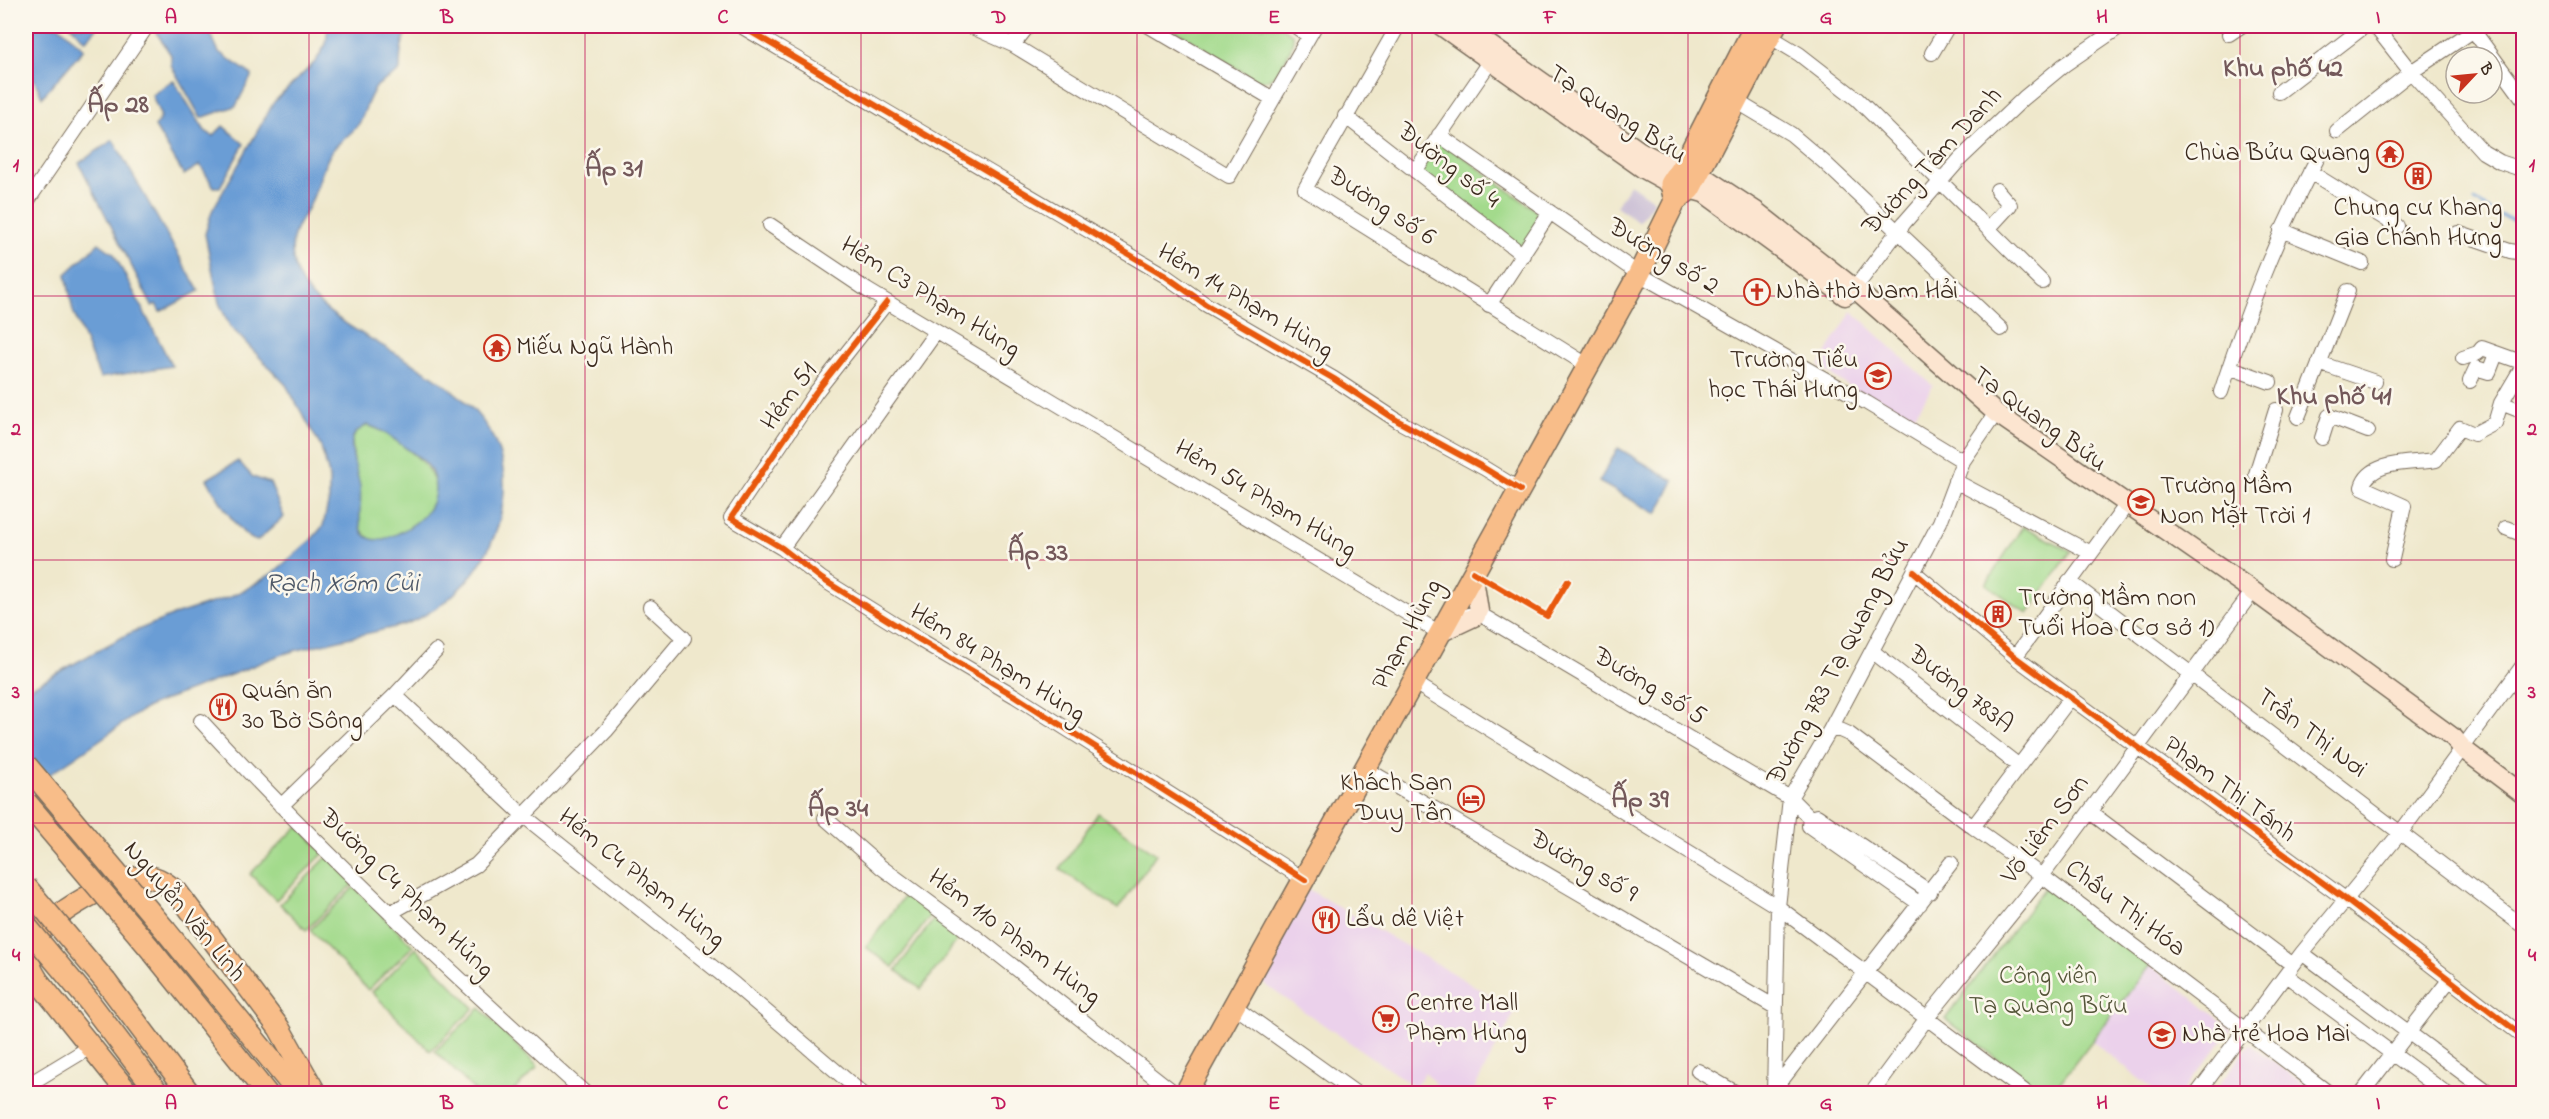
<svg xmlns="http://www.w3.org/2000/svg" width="2549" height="1119" viewBox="0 0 2549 1119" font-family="'Indie Flower',sans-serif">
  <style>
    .built { fill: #ebd1eb }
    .industrial { fill: #cbbfd5 }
    .green { fill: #a3da8c; stroke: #6f8255; stroke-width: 1.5 }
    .water { fill: #6a9dd5; stroke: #52647a; stroke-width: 1.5; fill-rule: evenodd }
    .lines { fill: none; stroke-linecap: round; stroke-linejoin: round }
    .stream { stroke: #6a9dd5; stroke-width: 3 }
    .minor-casing { stroke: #7a6c5b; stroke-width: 16 }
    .secondary-casing { stroke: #7a6c5b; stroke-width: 21 }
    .primary-casing { stroke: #7a6c5b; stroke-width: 24 }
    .trunk-casing { stroke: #7a6c5b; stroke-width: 24 }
    .minor { stroke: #fff; stroke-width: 14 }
    .secondary { stroke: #fce5d0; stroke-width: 18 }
    .primary { stroke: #f8bd89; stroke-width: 21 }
    .trunk { stroke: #f8bd89; stroke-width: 21 }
    .primary-bridge-casing { stroke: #7a6c5b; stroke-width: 24; stroke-linecap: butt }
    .trunk-bridge-casing { stroke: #7a6c5b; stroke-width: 24; stroke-linecap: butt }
    .primary-bridge { stroke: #f8bd89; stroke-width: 21 }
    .trunk-bridge { stroke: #f8bd89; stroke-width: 21 }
    .cycleway-casing { stroke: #fbf7ec; stroke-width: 10 }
    .cycleway { stroke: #e8590c; stroke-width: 6 }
    .grid { fill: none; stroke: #c2185b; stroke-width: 1.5; stroke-opacity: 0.55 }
    .labels { text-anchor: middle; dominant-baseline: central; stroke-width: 5; stroke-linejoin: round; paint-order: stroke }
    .street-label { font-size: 26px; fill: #3b2a1e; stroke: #fbf7ec }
    .poi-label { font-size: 26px; fill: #3b2a1e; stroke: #fbf7ec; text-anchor: start }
    .park-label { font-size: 26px; fill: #55563a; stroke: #fbf7ec }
    .neighbourhood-label { font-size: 27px; font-weight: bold; fill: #73585a; stroke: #fbf7ec }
    .water-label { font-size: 27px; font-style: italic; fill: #4e5867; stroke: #fbf7ec }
    .neatline { fill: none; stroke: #c2185b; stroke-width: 2 }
    .grid-label { font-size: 20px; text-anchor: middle; font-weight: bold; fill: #c2185b }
  </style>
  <rect width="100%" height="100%" fill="#fbf7ec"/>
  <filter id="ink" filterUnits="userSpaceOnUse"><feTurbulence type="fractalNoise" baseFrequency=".0167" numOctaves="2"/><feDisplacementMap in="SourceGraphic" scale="12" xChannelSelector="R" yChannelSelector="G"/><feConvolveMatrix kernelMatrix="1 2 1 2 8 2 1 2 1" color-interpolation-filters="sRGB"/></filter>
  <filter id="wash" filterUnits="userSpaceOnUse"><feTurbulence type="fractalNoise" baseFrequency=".008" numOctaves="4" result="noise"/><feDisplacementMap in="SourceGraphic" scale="24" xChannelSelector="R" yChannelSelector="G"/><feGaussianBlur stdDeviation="1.35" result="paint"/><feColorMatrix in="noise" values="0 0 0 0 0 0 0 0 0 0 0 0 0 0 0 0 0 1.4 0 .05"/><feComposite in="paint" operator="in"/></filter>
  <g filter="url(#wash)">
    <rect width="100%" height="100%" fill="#efe8cc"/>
    <path class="built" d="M1852,311l81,75 -25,40 -90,-60z
      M1306,888l210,122 -44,83h-28l-19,-21 -10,15 -157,-107z
      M2150,965l82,64 -51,64h-24l-65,-52z
      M2250,1044l66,49h-103z"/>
    <path class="industrial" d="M1630,184l24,17 -15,21 -23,-16z"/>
    <path class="green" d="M1168,26h112l13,9c1,12 -13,39 -24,44 -4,3 -9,1 -15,0z
      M1438,138l105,78 -18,35 -107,-79z
      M367,425c16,5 27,14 40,24 38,28 38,58 -4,82 -9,5 -21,11 -31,8 -7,-2 -10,-8 -12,-14l-8,-84 5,-11z
      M2023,526l48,25 -43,63 -42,-30z
      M1098,813l58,41 -38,55 -58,-40z
      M298,826l26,27 -48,47 -26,-26z
      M328,856l26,27 -48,47 -26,-26z
      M2047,885l103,80 -98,128h-10l-97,-74z
      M354,887l59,59 -45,44 -58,-60z
      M905,895l26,20 -38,52 -27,-20z
      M934,919l25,19 -38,51 -25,-19z
      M416,948l58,60 -44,43 -58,-59z
      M480,1008l58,59 -27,26h-34l-42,-42z"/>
    <path class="water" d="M26,26h33l25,23 -42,48 -16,-36z
      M71,26h28l-14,15z
      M160,26h47l12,26 33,23 -16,31 -35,12 -30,-53v-10l-15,-23z
      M328,26h83c-10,13 -11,27 -11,44 -8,8 -17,10 -23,16 -9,11 -11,23 -17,36 -6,11 -20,18 -28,29 -11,17 -13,35 -22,53 -6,13 -15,21 -17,36 -17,112 248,113 207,278 -11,45 -45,84 -87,103 -11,6 -26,7 -39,11 -28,6 -56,13 -84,20 -18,5 -36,14 -54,21 -27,10 -54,20 -81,31 -16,6 -30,19 -44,28 -28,20 -57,39 -85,59v-101l102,-56 46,-19 56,-18 20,-10 23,-14 38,-33 12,-14 6,-27v-24l-8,-28 -35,-62 -56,-59 -11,-23 -14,-69 7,-23 62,-109 42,-41 10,-17zM367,425c15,4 24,12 36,21 8,6 19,12 25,20 12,18 8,40 -8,53 -12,11 -51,35 -59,9 -3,-12 1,-28 -1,-41 -2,-14 -10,-32 -8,-46 1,-8 8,-12 15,-16z
      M173,80l32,51 8,5 10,-10 21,18 -24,43h-6l-14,-22 -16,10 -29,-48 6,-10 -9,-22z
      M113,140l86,151 -39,21 -4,-8 -4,2 -73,-143z
      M99,243l15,11 58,112 -72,12 -27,-67 -7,-37z
      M1618,448l56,33 -17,33 -58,-32z
      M238,461l15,16 17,6 14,34 -27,24c-18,-4 -40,-45 -50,-62z"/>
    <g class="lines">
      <path class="stream" d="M2475,201l22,14 27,9"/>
    </g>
  </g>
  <g filter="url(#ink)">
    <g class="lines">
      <defs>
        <path id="minor" d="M741,26l423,249 41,29 129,75 64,42 86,47 36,22
          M970,26l43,19 216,131 86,-150
          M1149,26l124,73
          M1295,26l14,10
          M1398,26l-93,163 282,176
          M2375,26l36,46 72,80 17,10 24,8
          M2473,30l51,70
          M2229,34l12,-8
          M1769,36l30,18 58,45 185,183
          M1013,45l15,-19
          M1932,53l16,-27
          M2279,92l86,-66
          M1736,101l55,33 33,28 177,167
          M1345,116l178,139
          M2337,131l74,-59 69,-46
          M1439,135l200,139 228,129 96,58
          M1415,171l75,-109
          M2310,172l87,54
          M26,203l121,-177
          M770,225l97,65 573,343
          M1988,229l22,-24 -13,-15
          M2281,230l81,33
          M2458,233l52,18 14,2
          M1849,296l55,-73 56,-64 64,-61 40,-33 57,-39
          M887,302l-71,90 -85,126 51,30 40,31 98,61 95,56 290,184
          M1489,305l61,-93
          M2463,358l15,-5 4,-5 42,15
          M2319,363l56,19
          M2229,367l41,15
          M2470,381l6,-13 13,4 7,-18
          M2221,392c28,-85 56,-158 98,-237
          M2501,403l23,9
          M2298,417l50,-126
          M2322,438l7,-22 39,15
          M2256,474l20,-64
          M1955,481l136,72
          M2506,528l18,7
          M782,548l154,-216
          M2392,559l12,-53 -42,-19c8,-28 51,-23 74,-27l24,-32 14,6 21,-11 6,-20 23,-39
          M1914,572l101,85 330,242 179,138
          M2069,581l455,346
          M1468,615l15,1 307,182 20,20
          M1872,651l147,115
          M2015,657l112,-153
          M1413,682l365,225 250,187
          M395,695l129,121 211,169 128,109
          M201,721c121,132 252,253 385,373
          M1830,730h10l9,4 124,93 69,49 288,218
          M1366,769l409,238
          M281,806l114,-111 41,-44
          M2090,812l203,153
          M825,818l56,49 99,73 196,154
          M1810,818l-1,8 111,78
          M1810,818l7,-2 113,76
          M1973,827l98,-130
          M390,913l86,-48 130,-134 78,-93 -34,-31
          M2302,953l189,141
          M2286,975l161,119
          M1234,1006l123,88
          M1698,1071l40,23
          M26,1086l66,-40
          M1774,1090l177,-227
          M1774,1094l4,-187 12,-109 40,-68 110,-208 23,-61 33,-48
          M1871,1094l56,-76 115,-142 211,-285
          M2197,1094l105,-141 99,-121 123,-168
          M2361,1094l89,-115
          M2520,1094l4,-5"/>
        <path id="secondary" d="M1441,26l201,142 29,16 33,9 141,103
          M1463,26l177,125 21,11 37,11 58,38 98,77 142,125 257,178 201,147 9,11 61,46
          M1473,572l6,39
          M1440,633l36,-17"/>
        <path id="primary" d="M1675,201l-4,-17 16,-25 68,-133
          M166,931l133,163
          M87,999l72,95
          M129,1094l-91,-113c-7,-10 -14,-26 -7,-39 16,-26 87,-68 118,-65 11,1 20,9 28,15l102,136 37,66
          M1185,1094l454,-820 36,-73 15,-12 85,-163"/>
        <path id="trunk" d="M148,946l119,148
          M106,982l84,112"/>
      </defs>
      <use href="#minor" class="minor-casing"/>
      <use href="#secondary" class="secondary-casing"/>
      <use href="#primary" class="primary-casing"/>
      <use href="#trunk" class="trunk-casing"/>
      <use href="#minor" class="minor"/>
      <use href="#secondary" class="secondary"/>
      <use href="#primary" class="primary"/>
      <use href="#trunk" class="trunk"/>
      <defs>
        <path id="primary-bridge" d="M26,765l140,166
          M26,926l61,73"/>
        <path id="trunk-bridge" d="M26,802l122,144
          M26,887l80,95"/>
      </defs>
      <use href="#primary-bridge" class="primary-bridge-casing"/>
      <use href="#trunk-bridge" class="trunk-bridge-casing"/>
      <use href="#primary-bridge" class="primary-bridge"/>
      <use href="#trunk-bridge" class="trunk-bridge"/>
      <defs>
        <path id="cycleway" d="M741,26l423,249 41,29 129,75 64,42 86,47 36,22
          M887,302l-71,90 -85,126 51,30 40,31 98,61 95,56 290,184
          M1473,572l74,44 21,-35
          M1914,572l101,85 330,242 179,138"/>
      </defs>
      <use href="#cycleway" class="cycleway-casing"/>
      <use href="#cycleway" class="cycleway"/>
    </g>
  </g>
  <path class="grid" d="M309,26v1068M585,26v1068M861,26v1068M1137,26v1068M1412,26v1068M1688,26v1068M1964,26v1068M2240,26v1068M26,296h2498M26,560h2498M26,823h2498"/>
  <defs>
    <symbol id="temple-ring" viewBox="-11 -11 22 22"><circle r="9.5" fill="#fbf7ec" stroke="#c8321e" stroke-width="1.5"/><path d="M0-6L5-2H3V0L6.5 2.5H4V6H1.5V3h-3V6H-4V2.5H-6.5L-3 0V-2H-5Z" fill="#c8321e"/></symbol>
    <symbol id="building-ring" viewBox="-11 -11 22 22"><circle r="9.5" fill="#fbf7ec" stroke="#c8321e" stroke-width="1.5"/><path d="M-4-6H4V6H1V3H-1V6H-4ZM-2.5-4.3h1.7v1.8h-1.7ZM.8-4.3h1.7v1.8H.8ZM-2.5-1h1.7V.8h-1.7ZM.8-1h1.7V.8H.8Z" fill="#c8321e"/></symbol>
    <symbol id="church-ring" viewBox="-11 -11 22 22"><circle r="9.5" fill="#fbf7ec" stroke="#c8321e" stroke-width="1.5"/><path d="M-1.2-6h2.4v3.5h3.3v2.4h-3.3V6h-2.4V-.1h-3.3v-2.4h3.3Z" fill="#c8321e"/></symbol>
    <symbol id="school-ring" viewBox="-11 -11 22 22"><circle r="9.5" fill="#fbf7ec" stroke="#c8321e" stroke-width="1.5"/><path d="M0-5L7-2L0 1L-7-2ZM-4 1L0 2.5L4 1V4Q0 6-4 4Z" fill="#c8321e"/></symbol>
    <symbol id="restaurant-ring" viewBox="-11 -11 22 22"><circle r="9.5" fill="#fbf7ec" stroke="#c8321e" stroke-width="1.5"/><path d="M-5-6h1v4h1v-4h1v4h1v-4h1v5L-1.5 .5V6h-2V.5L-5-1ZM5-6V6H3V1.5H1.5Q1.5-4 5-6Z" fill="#c8321e"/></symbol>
    <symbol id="hotel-ring" viewBox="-11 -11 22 22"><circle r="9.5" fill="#fbf7ec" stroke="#c8321e" stroke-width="1.5"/><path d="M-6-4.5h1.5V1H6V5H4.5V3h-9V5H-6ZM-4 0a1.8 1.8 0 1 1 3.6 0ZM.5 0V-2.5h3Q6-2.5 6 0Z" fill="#c8321e"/></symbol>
    <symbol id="supermarket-ring" viewBox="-11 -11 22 22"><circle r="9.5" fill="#fbf7ec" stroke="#c8321e" stroke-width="1.5"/><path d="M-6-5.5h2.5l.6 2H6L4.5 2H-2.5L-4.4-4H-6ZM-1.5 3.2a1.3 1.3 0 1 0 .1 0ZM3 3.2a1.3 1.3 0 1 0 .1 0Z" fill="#c8321e"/></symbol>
  </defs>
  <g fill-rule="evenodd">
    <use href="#temple-ring" x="2375" y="139" width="30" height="30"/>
    <use href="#building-ring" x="2403" y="161" width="30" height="30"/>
    <use href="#church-ring" x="1742" y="277" width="30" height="30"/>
    <use href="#temple-ring" x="482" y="333" width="30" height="30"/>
    <use href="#school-ring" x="1863" y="361" width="30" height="30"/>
    <use href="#school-ring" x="2126" y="487" width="30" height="30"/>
    <use href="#building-ring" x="1983" y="599" width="30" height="30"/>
    <use href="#restaurant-ring" x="208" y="692" width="30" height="30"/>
    <use href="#hotel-ring" x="1456" y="784" width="30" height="30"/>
    <use href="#restaurant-ring" x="1311" y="905" width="30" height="30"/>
    <use href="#supermarket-ring" x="1371" y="1004" width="30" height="30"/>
    <use href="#school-ring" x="2147" y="1020" width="30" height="30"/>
  </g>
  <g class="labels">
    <g class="street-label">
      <text transform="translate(1617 115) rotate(33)">Tạ Quang Bửu</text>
      <text transform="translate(1933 162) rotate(-47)">Đường Tám Danh</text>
      <text transform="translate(1448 166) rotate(38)">Đường số 4</text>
      <text transform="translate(1381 207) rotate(33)">Đường số 6</text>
      <text transform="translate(1663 257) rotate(31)">Đường số 2</text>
      <text transform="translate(930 298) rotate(32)">Hẻm C3 Phạm Hùng</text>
      <text transform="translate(1245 302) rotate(31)">Hẻm 14 Phạm Hùng</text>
      <text transform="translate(790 397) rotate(-54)">Hẻm 51</text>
      <text transform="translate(2039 420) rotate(36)">Tạ Quang Bửu</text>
      <text transform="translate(1265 500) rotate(31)">Hẻm 54 Phạm Hùng</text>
      <text transform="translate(1408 635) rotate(-62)">Phạm Hùng</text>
      <text transform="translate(1839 662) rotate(-62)">Đường 783 Tạ Quang Bửu</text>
      <text transform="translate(997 664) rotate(32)">Hẻm 84 Phạm Hùng</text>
      <text transform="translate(1649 687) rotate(31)">Đường số 5</text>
      <text transform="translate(1960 690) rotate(38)">Đường 783A</text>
      <text transform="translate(2311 734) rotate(37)">Trần Thị Nơi</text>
      <text transform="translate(2229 790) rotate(37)">Phạm Thị Tánh</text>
      <text transform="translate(2046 830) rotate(-53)">Võ Liêm Sơn</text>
      <text transform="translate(1583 867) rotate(30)">Đường số 9</text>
      <text transform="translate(641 879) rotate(39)">Hẻm C4 Phạm Hùng</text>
      <text transform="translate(406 894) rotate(44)">Đường C4 Phạm Hủng</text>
      <text transform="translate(2125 909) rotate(37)">Châu Thị Hóa</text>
      <text transform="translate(184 912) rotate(50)">Nguyễn Văn Linh</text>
      <text transform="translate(1014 938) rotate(37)">Hẻm 110 Phạm Hùng</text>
    </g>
    <g class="poi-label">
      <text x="2370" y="154" text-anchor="end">Chùa Bửu Quang</text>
      <text x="2418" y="209" text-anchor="middle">Chung cư Khang<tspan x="2418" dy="30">Gia Chánh Hưng</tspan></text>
      <text x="1776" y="292">Nhà thờ Nam Hải</text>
      <text x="516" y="348">Miếu Ngũ Hành</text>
      <text x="1858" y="361" text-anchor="end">Trường Tiểu<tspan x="1858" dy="30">học Thái Hưng</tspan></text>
      <text x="2160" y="487">Trường Mầm<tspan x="2160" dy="30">Non Mặt Trời 1</tspan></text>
      <text x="2018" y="599">Trường Mầm non<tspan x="2018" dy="30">Tuổi Hoa (Cơ sở 1)</tspan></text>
      <text x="242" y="692">Quán ăn<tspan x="242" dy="30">30 Bờ Sông</tspan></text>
      <text x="1452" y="784" text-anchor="end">Khách Sạn<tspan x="1452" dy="30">Duy Tân</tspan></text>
      <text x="1346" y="920">Lẩu dê Việt</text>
      <text x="1406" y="1004">Centre Mall<tspan x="1406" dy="30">Phạm Hùng</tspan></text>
      <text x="2182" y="1035">Nhà trẻ Hoa Mai</text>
    </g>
    <g class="park-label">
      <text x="2048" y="977">Công viên<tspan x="2048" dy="30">Tạ Quang Bữu</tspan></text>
    </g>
    <g class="neighbourhood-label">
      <text x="2283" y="69">Khu phố 42</text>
      <text x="118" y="105">Ấp 28</text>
      <text x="614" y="169">Ấp 31</text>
      <text x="2334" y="397">Khu phố 41</text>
      <text x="1038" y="553">Ấp 33</text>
      <text x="1640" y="800">Ấp 39</text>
      <text x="838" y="809">Ấp 34</text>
    </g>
    <g class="water-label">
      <text x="342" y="584">Rạch Xóm Củi</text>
    </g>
  </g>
  <rect width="2549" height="1119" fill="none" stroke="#fbf7ec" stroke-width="66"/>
  <g transform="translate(2474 75) rotate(64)"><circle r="28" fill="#fbf7ec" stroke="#aea59a" stroke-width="1.5"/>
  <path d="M0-4.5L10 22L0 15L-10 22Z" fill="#c8321e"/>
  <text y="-9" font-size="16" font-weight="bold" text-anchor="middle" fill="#3b2a1e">B</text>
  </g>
  <rect x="33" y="33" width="2483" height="1053" class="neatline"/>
  <g class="grid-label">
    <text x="171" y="23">A</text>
    <text x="447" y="23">B</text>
    <text x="723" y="23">C</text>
    <text x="999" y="23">D</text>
    <text x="1274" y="23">E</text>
    <text x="1550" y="23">F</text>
    <text x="1826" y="23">G</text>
    <text x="2102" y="23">H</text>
    <text x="2378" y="23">I</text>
    <text x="16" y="171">1</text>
    <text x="2532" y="171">1</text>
    <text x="16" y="435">2</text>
    <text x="2532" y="435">2</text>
    <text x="16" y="698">3</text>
    <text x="2532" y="698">3</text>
    <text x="16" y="961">4</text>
    <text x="2532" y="961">4</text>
    <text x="171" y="1109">A</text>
    <text x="447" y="1109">B</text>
    <text x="723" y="1109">C</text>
    <text x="999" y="1109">D</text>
    <text x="1274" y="1109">E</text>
    <text x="1550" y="1109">F</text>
    <text x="1826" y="1109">G</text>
    <text x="2102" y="1109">H</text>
    <text x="2378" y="1109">I</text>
  </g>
</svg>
